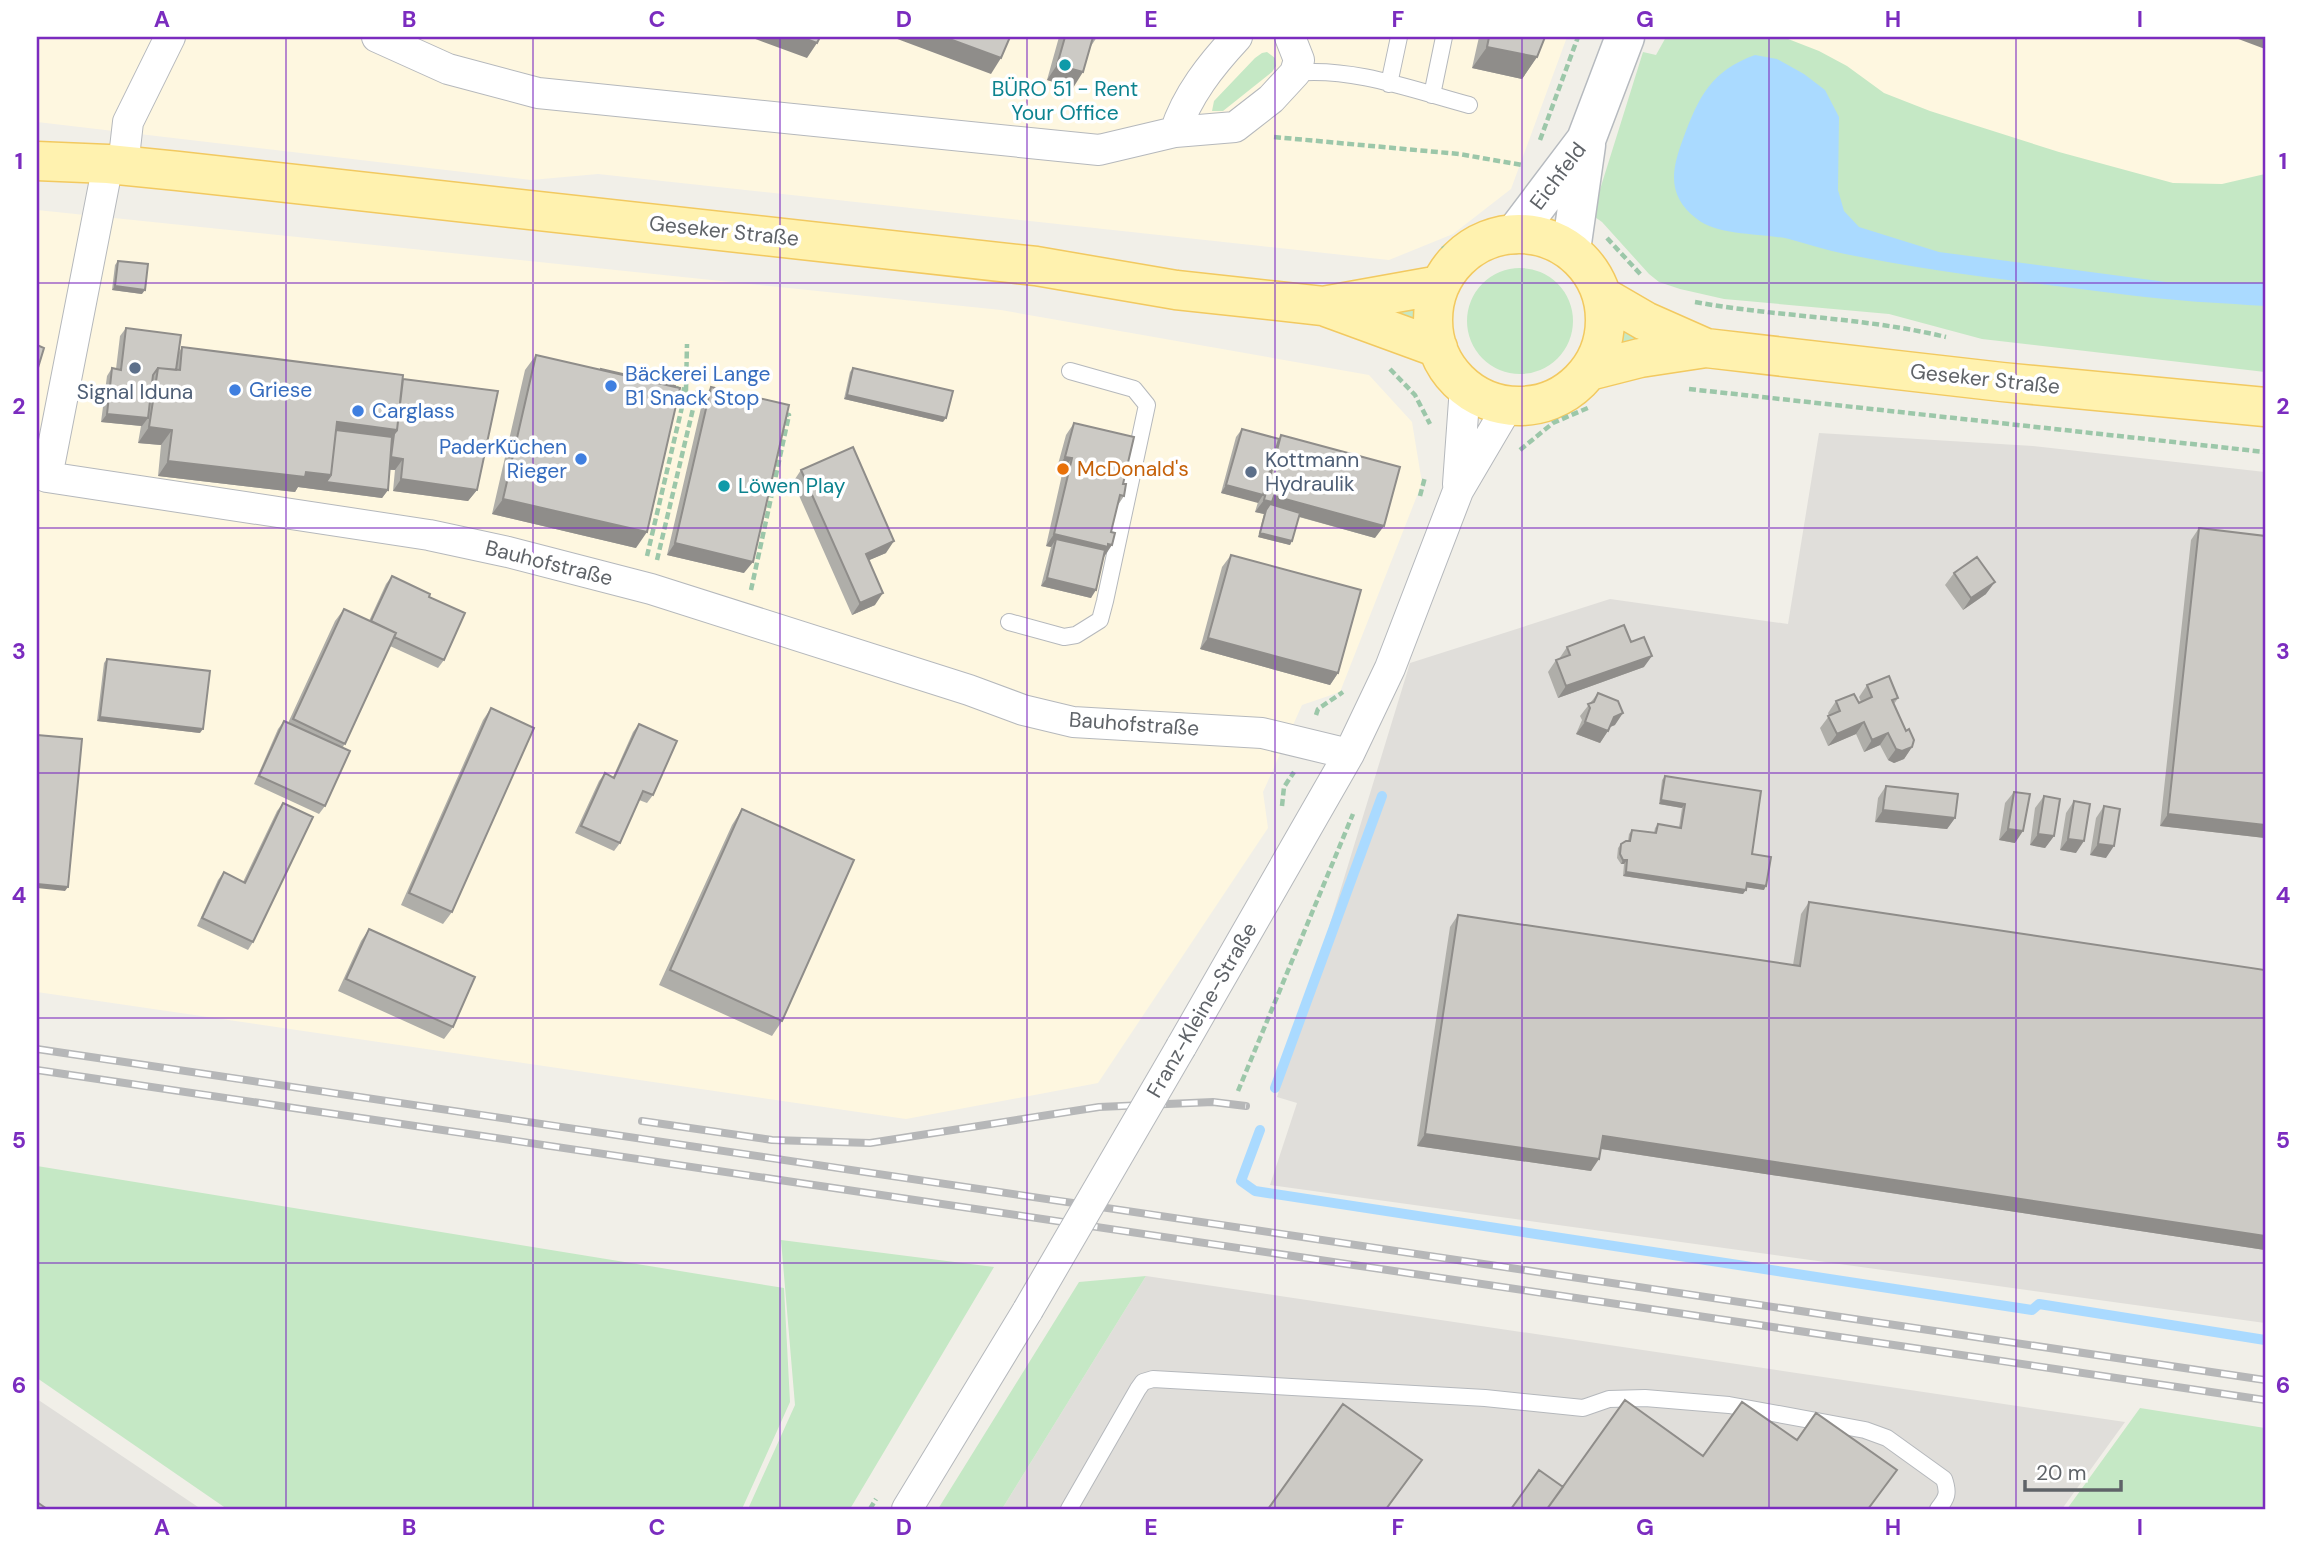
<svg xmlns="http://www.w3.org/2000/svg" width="2302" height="1546" viewBox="0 0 2302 1546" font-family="'DM Sans',sans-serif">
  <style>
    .commercial { fill: #fef7e0 }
    .industrial { fill: #e0deda }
    .green { fill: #c5e8c5 }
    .water { fill: #aadaff }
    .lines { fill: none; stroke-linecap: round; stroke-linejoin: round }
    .stream { stroke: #aadaff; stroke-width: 10 }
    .lane-casing { stroke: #b5b8bc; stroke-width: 18 }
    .street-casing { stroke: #b5b8bc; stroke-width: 32 }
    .secondary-casing { stroke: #b6babf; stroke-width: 41 }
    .primary-casing { stroke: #f2c960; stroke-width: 41 }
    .path { stroke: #9cc7a9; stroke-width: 4.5; stroke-dasharray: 7 3.5; stroke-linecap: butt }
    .lane { stroke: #fff; stroke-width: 16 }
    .street { stroke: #fff; stroke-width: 30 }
    .secondary { stroke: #fff; stroke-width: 38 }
    .primary { stroke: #fff2af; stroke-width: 38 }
    .rail-casing { stroke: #b6b7b8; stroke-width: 8 }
    .rail { stroke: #fff; stroke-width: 5; stroke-dasharray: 16; stroke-linecap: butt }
    .street-bridge-casing { stroke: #b5b8bc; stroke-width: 32; stroke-linecap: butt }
    .street-bridge { stroke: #fff; stroke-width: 30 }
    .wall { fill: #afaea9 }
    .shaded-wall { fill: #8f8d8a }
    .building { fill: #cccac5; stroke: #8f8d8a; stroke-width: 2 }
    .grid { fill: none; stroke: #7b2cbf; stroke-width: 2; stroke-opacity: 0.55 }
    .culture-dot { fill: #0f9aa8; stroke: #fff; stroke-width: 2.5 }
    .service-dot { fill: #5c6f8a; stroke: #fff; stroke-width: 2.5 }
    .shop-dot { fill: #3f7fe0; stroke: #fff; stroke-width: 2.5 }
    .food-dot { fill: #e8710a; stroke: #fff; stroke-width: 2.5 }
    .labels { text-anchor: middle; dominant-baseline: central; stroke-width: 7; stroke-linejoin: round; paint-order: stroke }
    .culture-label { font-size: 21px; fill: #0d838f; stroke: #fff }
    .street-label { font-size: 21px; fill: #5f6368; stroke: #fff }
    .shop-label { font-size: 21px; fill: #366cbe; stroke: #fff; text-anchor: start }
    .service-label { font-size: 21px; fill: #4e5e75; stroke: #fff }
    .food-label { font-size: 21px; fill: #c56008; stroke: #fff; text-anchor: start }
    .neatline { fill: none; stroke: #7b2cbf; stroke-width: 2.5 }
    .grid-label { font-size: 23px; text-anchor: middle; font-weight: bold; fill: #7b2cbf }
  </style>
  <rect width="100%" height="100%" fill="#f1efe8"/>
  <path class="commercial" d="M37,37h1530l-56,152 -58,45 -64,26 -791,-86 -67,6 -494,-58z
    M1672,37h593v301z
    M37,210l964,100 368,65 43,47 10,61 -82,209 -38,13 -39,87 5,36 -170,255 -192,36 -869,-127z"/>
  <path class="industrial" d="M1819,433l214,13 232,26v851l-995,-138 27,-82 -20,-6 133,-434 200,-64 178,25z
    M1146,1276l979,146 -63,87h-1060z
    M37,1399l164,110h-164z"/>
  <path class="green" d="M1666,37h117l36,14 28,15 37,27 46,18 129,41 114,31 49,1 43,-10v198l-257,-30 -26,-3 -93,-25 -165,-15 -44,-10 -21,-7 -10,-8 -47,-52 -10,-7 51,-163 13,3z
    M1267,52l8,6 1,8 -4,6 -49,39h-11l2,-10 41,-43 7,-5z
    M1467 321a53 53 0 1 1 106 0a53 53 0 1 1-106 0Z
    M1431,304l-1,23 -33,-8 1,-12z
    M1611,324l26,9 -1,17 -30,2 5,-15z
    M37,1166l747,122 6,114 -48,107h-515l-190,-131z
    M781,1240l213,27 -144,242h-102l47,-104z
    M1146,1276l-144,233h-64l141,-227z
    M2140,1408l125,20v81h-198z"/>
  <path class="water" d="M1755,55l22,4 27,15 21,16 14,27 -1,73 6,21 15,16 80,25 227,30 99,1v23c-46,-3 -91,-5 -137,-11 -94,-12 -190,-22 -283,-41 -19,-4 -37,-10 -56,-15 -27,-6 -71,-3 -92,-20 -30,-23 -26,-48 -14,-80 16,-43 28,-68 72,-84z"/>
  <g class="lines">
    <path class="stream" d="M1275,1088l107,-292
      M1260,1130l-19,51 14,10 777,119 7,-6 226,36"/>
    <defs>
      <path id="lane" d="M1295,73c58,-6 118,17 174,32
        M1389,84l10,-47
        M1432,95l12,-58
        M1009,622l55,15 12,-2 24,-15 5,-19 42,-196 -13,-16 -64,-18
        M1069,1509l69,-120 5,-7 10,-3 332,19 98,10 26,-9 36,-1 84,7 136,25 22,8 57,41c5,14 3,19 -6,30"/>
      <path id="street" d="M377,37l71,32 90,24 561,57 76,-18 60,-5 36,-28 24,-26 4,-13 -9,-23
        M1175,132c12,-37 36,-67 62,-95
        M108,164l-61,313 382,58 79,17 143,37 318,101 54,20 50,12 189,11 87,21
        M123,166l5,-44 42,-85
        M1458,484l7,-97
        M1181,1047l168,-293 41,-86 68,-177 50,-85
        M907,1509l121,-199"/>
      <path id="secondary" d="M1515,234l71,-94 39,-103
        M1571,250l15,-105"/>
      <path id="primary" d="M37,161l71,3 70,7 858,95 140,24 147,16 115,42
        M1433 320a86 86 0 1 1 172 0a86 86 0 1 1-172 0Z
        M1602,296l43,25 61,27
        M1323,306l117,-21
        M1589,371l51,-13 66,-10 296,34 263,25"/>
    </defs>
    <use href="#lane" class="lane-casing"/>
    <use href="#street" class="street-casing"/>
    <use href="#secondary" class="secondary-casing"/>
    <use href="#primary" class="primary-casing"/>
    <path class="path" d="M1274,137l185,17 63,11
      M1540,140l38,-103
      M1607,238l35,38
      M1442,249l18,-7 22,-17
      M1695,302c83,15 168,15 251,35
      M1390,369l25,26 15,29
      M1689,389l576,63
      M686,390l1,-46
      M1520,450l33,-27 37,-16
      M1420,496l5,-19
      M647,556l39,-166 -10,-2
      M657,560l40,-168 14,4
      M751,590l38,-175 -5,-1
      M1316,715l2,-6 25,-17
      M1282,806l2,-19 10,-15
      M1238,1091l115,-277
      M870,1509l6,-10"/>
    <use href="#lane" class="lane"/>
    <use href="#street" class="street"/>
    <use href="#secondary" class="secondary"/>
    <use href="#primary" class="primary"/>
    <defs>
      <path id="rail" d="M37,1049l2228,331
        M37,1070l2228,330
        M642,1121l130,19 98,3 229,-36 114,-5 33,4"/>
    </defs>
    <use href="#rail" class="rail-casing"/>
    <use href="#rail" class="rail"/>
    <defs>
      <path id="street-bridge" d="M1028,1310l153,-263"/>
    </defs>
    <use href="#street-bridge" class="street-bridge-casing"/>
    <use href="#street-bridge" class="street-bridge"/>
  </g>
  <path class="wall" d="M1059,37h38l-6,9 -18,42 -26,-8z
    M1479,37h66l-8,20 -15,22 -50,-11z
    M118,261l24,33 -30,-4 3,-25z
    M126,328l53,24 3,-5 221,32 74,111 -9,11 -75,-10 2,-21h-6l-1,20 -6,8 -84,-11 -3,5 -137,-16 3,-31 -23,-2 3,-17 -40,-4 6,-46 5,-8 4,1 4,-33z
    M536,355l100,193 -144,-34 33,-144z
    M853,368l90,54 -99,-23 6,-27z
    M711,387l33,186 -77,-18 36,-156z
    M1074,423l49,61 1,12 -6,9 -14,52 -13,41 -50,-12 10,-39 -5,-1 17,-76 -6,-2 9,-33z
    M1242,429l37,10 2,-4 94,103 -76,-21 -9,28 -32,-8 6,-23 -9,-2 3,-10 -37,-9 15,-56z
    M801,470l85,83 -17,7 6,45 -23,10 -59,-133z
    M2199,528l66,8v302l-105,-12 31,-286z
    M1231,555l107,118 -8,12 -130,-36 22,-82z
    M1954,573l32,21 -23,16 -18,-25z
    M392,576l37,21 15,63 -6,8 -48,-22 -47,101 -18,59 -6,8 -65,-30 24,-55 6,-8 4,2 47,-102 9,-12 25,12 17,-37z
    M1631,642l13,25 -86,31 -10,-26 8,-12 3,-1 8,-12z
    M107,659l93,74 -103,-12 7,-58z
    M1867,685l31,13 -4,6 18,43 -8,12 -10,4 -6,-3 -8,-15 -16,7 -8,-18 -28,12 -8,-18 9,-12 -1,-3 8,-12 23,2 2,-1 -2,-5z
    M1598,693l17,32 -5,2 -10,16 -24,-9 6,-14 -2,-4z
    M491,708l-39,204 -9,12 -42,-19 82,-185z
    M639,724l14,71 -6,8 -8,-3 -19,43 -6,8 -39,-18 24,-52 6,-8 8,4 20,-45z
    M1665,776l87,78 12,36 -18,-3 -3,7 -120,-18 1,-12h-3l-4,-6 1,-10 3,-4 7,-3 1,-7 3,-4 22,3 1,-5 3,-4 21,3 3,-19 -23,-4 3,-24z
    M1886,786l69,32 -8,11 -72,-7 3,-24z
    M2014,792l1,51 -16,-3 6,-37z
    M2044,796l10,40 -9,12 -15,-3 5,-37z
    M2074,801l2,52 -16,-3 6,-37z
    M283,803l-30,139 -5,8 -51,-24 21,-46 6,-8 19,10 34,-71z
    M2104,806l2,52 -16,-3 6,-37z
    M742,809l40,212 -10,15 -113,-51 73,-160z
    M1809,902l456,68v280l-664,-101 -10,22 -174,-25 33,-219 8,-12 335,50 8,-51z
    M369,929l84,98 -9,12 -106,-48 23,-50z"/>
  <path class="shaded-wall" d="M750,37h51l16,6 -10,15z
    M892,37h52l57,21 -10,16z
    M2233,37h32v12z
    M1487,47l50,10 -15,22 -50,-11z
    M1057,65l26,7 -10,16 -26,-8z
    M115,286l30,4 -3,4 -30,-4z
    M847,395l99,23 -3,4 -99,-23z
    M107,414l41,4 -6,8 -41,-4z
    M337,422l60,8 -11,15 -55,-7z
    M149,427l23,3 -11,15 -23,-2z
    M391,457l12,2 -8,11 -12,-1z
    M1065,457l7,1 -9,12 -6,-2z
    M168,461l138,11 25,3 57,15 -6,8 -84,-11 -3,5 -137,-16z
    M401,479l76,11 -9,11 -75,-10z
    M1226,485l37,10 -5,8 -37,-10z
    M1274,496l110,30 -9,12 -107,-30 -4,6 -9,-2 9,-12z
    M503,499l144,33 -11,16 -144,-34z
    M1260,533l32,8 -2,4 -32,-8z
    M1054,534l54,10 4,1 -8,12 -48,-18 -5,8 -5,-1z
    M894,541l-8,12 -28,12 8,-11z
    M675,543l78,19 -9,11 -77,-18z
    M1047,578l49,12 -5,8 -50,-12z
    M1995,582l-9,12 -23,16 8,-12z
    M883,593l-8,12 -23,10 8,-12z
    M1208,638l130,35 -8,12 -130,-36z
    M1652,656l-8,11 -86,31 8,-12z
    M1623,713l-8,12 -10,4 9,-12z
    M100,717l103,12 -3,4 -103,-12z
    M1585,722l23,9 -8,12 -24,-9z
    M1864,722l-8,12 -28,12 9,-12z
    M1888,733l-8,12 -16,7 8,-12z
    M1912,747l-8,12 -10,4 -6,-3 8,-11z
    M1661,800l24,4 -3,4 -23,-4z
    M1883,810l72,8 -8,11 -72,-7z
    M2168,814l97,11v13l-105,-12z
    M2008,829l15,2 -8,12 -16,-3z
    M2038,834l16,2 -9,12 -15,-3z
    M2068,839l16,2 -8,12 -16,-3z
    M2098,844l16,2 -8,12 -16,-3z
    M1623,860h4l-3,4h-3z
    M1626,872l120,18 -3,4 -120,-18z
    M1747,883l19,3 -2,4 -20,-3z
    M37,884l31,3 -3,4 -28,-3z
    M1425,1134l174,25 -8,12 -174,-25z
    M1603,1136l662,100v14l-670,-102z"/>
  <path class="building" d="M801,37h19l-3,6z
    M944,37h66l-9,21z
    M1065,37h28l-10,35 -26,-7z
    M1489,37h56l-8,20 -50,-10z
    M118,261l30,3 -3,26 -30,-4z
    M126,328l55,7 -5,35 -18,-2 -5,7 -5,43 -41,-4 5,-46 9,2z
    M37,345l7,3 -7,23z
    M182,347l221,28 -6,55 -60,-8 -6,53 -25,-3 -1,5 -137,-16 4,-31 -23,-3 9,-59 22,2z
    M536,355l144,33 -33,144 -144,-33z
    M853,368l100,23 -7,27 -99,-23z
    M601,369l74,17v1l-74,-17z
    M403,379l95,12 -21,99 -76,-11 2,-20 -12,-2 3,-23 3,-4z
    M711,387l78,18 -36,157 -78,-19z
    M1074,423l60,14 -11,47h3l-2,12 -4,-1 -9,37 4,1 -3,12 -4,-1v3l-54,-13 18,-76 -7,-1z
    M1242,429l37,10 -16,56 -37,-10z
    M336,430l56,7 -4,53 -62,-8 5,-7z
    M1281,435l119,32 -16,59 -110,-30 -2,6 -8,-2z
    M853,447l41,94 -28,13 17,39 -23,10 -59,-133z
    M1270,504l30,9 -8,28 -32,-8 6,-23z
    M2199,528l66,8v289l-97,-11z
    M1056,539l49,11 -9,40 -49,-12z
    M1231,555l130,35 -23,83 -130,-35z
    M1977,557l18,25 -24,16 -17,-25z
    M392,576l38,18 -1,3 36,16 -21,47 -50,-23 2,-4 -25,-12z
    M344,609l52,24 -51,111 -52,-25z
    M1624,625l7,17 13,-5 8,19 -86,30 -10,-26 14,-5 -3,-8z
    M107,659l103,12 -7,58 -103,-12z
    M1889,676l9,22 -6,2 14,31 3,-2 5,11 -2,7 -10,4 -6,-2 -8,-16 -16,7 -8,-18 -27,12 -9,-18 12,-5 -4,-10 18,-7 5,9 13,-6 -5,-12z
    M1598,693l20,8 5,12 -9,4 -6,14 -23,-9 5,-14 -2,-4 6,-2z
    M491,708l43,20 -82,184 -43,-19z
    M284,721l66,30 -25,55 -66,-30z
    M639,724l38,17 -24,54 -10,-4 -23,52 -39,-17 24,-53 9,5z
    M37,735l45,4 -14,148 -31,-3z
    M1665,776l96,15 -9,63 19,3 -5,29 -19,-3 -1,7 -120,-18 1,-12h-4l-3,-6 1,-10 5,-3h4l2,-11 24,3 2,-9 23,4 4,-24 -24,-4z
    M1886,786l72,8 -3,24 -72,-8z
    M2014,792l16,2 -7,37 -15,-2z
    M2044,796l16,3 -6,37 -16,-2z
    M2074,801l16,3 -6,37 -16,-2z
    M283,803l30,14 -60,125 -51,-24 22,-46 21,11z
    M2104,806l16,3 -6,37 -16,-2z
    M742,809l112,51 -72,161 -112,-51z
    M1809,902l456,68v266l-662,-100 -4,23 -174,-25 33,-219 342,51z
    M369,929l106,48 -22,50 -107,-48z
    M1625,1400l78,56 39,-54 55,38 19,-27 81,57 -29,39h-321z
    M1343,1404l79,56 -36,49h-118z
    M1539,1470l24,17 -16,22h-36z
    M37,1502l10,7h-10z"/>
  <path class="grid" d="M286,37v1472M533,37v1472M780,37v1472M1027,37v1472M1275,37v1472M1522,37v1472M1769,37v1472M2016,37v1472M37,283h2228M37,528h2228M37,773h2228M37,1018h2228M37,1263h2228"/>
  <g class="culture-dot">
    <circle cx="1065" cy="65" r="7"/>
    <circle cx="724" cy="486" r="7"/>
  </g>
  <g class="service-dot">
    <circle cx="135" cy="368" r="7"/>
    <circle cx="1251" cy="472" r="7"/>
  </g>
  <g class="shop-dot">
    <circle cx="611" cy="386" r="7"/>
    <circle cx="235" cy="390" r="7"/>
    <circle cx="358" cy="411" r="7"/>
    <circle cx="581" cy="459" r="7"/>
  </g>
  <circle class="food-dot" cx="1063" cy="469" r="7"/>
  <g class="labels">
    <g class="culture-label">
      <text x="1065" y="89">BÜRO 51 - Rent<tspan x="1065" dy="24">Your Office</tspan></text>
      <text x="738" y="486" text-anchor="start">Löwen Play</text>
    </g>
    <g class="street-label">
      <text transform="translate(1558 176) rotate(-53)">Eichfeld</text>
      <text transform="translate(724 231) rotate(6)">Geseker Straße</text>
      <text transform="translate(1985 379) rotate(6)">Geseker Straße</text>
      <text transform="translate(549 563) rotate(14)">Bauhofstraße</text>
      <text transform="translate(1134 724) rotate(4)">Bauhofstraße</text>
      <text transform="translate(1202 1010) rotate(-60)">Franz-Kleine-Straße</text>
    </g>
    <g class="shop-label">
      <text x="625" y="374">Bäckerei Lange<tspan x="625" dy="24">B1 Snack Stop</tspan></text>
      <text x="249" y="390">Griese</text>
      <text x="372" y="411">Carglass</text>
      <text x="567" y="447" text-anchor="end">PaderKüchen<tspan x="567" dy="24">Rieger</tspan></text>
    </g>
    <g class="service-label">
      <text x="135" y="392">Signal Iduna</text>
      <text x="1265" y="460" text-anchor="start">Kottmann<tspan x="1265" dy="24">Hydraulik</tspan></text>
    </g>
    <g class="food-label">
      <text x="1077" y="469">McDonald's</text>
    </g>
  </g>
  <rect width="2302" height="1546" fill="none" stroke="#ffffff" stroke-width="77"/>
  <path d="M2025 1480v10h96v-10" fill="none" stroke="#5f6368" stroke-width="3.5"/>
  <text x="2036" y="1480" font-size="21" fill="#5f6368" stroke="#ffffff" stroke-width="5" paint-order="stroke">20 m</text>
  <rect x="38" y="38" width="2226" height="1470" class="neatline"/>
  <g class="grid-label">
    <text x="162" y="27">A</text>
    <text x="409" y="27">B</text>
    <text x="657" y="27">C</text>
    <text x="904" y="27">D</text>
    <text x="1151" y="27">E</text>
    <text x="1398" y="27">F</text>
    <text x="1645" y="27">G</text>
    <text x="1893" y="27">H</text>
    <text x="2140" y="27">I</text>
    <text x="19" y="169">1</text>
    <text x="2283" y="169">1</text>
    <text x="19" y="414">2</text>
    <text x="2283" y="414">2</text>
    <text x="19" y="659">3</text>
    <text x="2283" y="659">3</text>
    <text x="19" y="903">4</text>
    <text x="2283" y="903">4</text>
    <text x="19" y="1148">5</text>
    <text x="2283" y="1148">5</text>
    <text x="19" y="1393">6</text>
    <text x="2283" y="1393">6</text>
    <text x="162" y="1535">A</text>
    <text x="409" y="1535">B</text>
    <text x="657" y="1535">C</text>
    <text x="904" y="1535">D</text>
    <text x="1151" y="1535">E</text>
    <text x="1398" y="1535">F</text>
    <text x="1645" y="1535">G</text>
    <text x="1893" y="1535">H</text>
    <text x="2140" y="1535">I</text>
  </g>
</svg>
